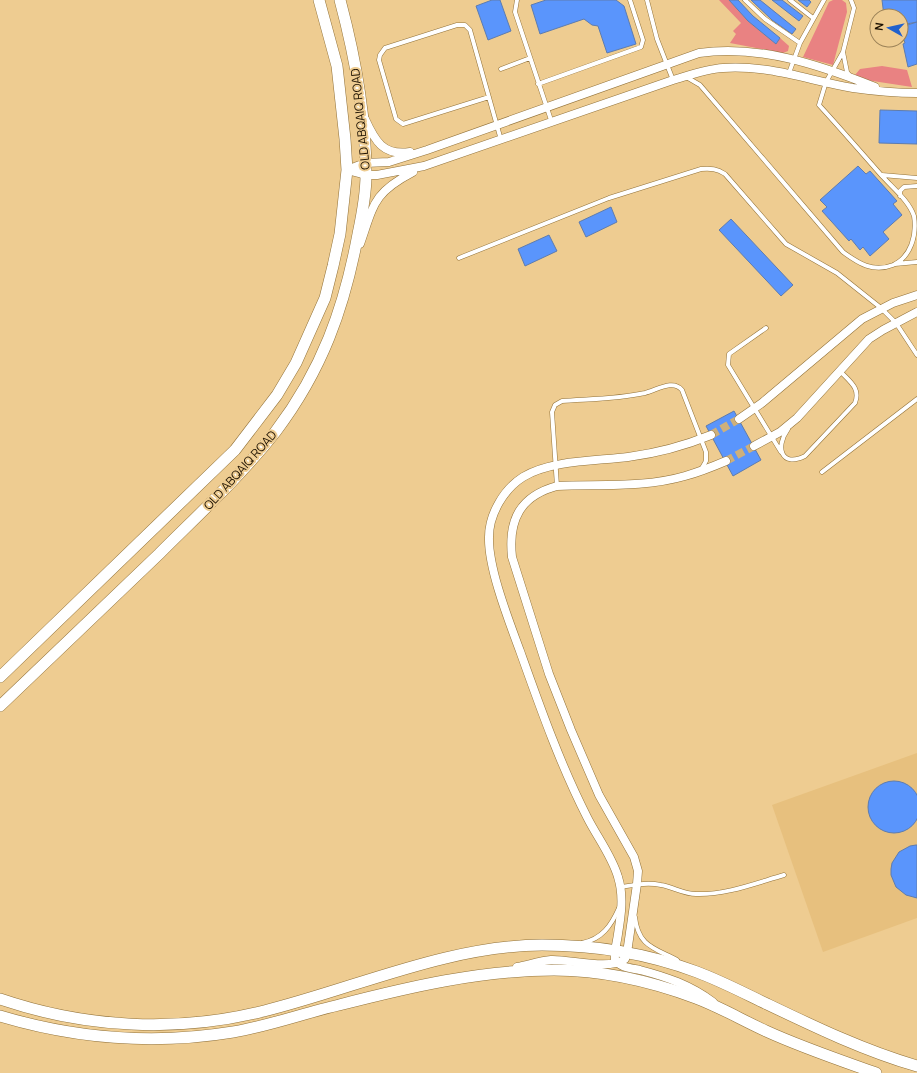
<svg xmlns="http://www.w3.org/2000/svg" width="917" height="1073" viewBox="0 0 917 1073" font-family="Manrope,sans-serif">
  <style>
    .built { fill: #e7c07e }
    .green { fill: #e98282 }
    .building { fill: #5a95fc; stroke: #5e7cae }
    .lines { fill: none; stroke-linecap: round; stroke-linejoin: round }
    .minor-tunnel { stroke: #ceb07b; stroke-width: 8; stroke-dasharray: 8 4; stroke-linecap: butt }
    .service-casing { stroke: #927239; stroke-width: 5 }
    .minor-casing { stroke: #927239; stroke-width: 9 }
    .secondary-casing { stroke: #927239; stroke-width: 12 }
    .service { stroke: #fff; stroke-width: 4 }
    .minor { stroke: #fff; stroke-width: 8 }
    .secondary { stroke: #fff; stroke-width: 11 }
    .labels { text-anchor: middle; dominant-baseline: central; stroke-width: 4; stroke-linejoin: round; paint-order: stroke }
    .street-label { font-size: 12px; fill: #1c1000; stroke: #eecc91 }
  </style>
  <rect width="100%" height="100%" fill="#eecc91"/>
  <path class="built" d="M917,753v165l-94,34 -51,-147z"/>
  <path class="green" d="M719,0h10l19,21 28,23 4,-6 9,8 -1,5 -5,2 -53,-10 6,-9 -3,-3 8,-8z
    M833,0h9l4,3 1,9 -14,53 -30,-8 26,-55z
    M882,66l25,4 5,17 -46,-7 -11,-5 5,-6z"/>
  <path class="building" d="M492,0h8l11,31 -23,9 -12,-34z
    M546,0h70l8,6 12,38 -29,9 -9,-27 -6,-1 -8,-6 -44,15 -9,-29z
    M729,0h9l15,16 27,22 -4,6 -28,-23z
    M751,0h9l36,29 -4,5 -20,-14z
    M772,0h10l21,16 -4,5z
    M798,0h11l2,2 -4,5z
    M882,0h35v22l-16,3v-9h-17z
    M917,22v42l-9,3 -5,-23 2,-1 -1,-3 -6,2 -1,-2h4v-13z
    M880,110l37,1v33l-38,-1z
    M858,166l8,8 4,-3 27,30 -4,3 9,11 -19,17 6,7 -19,17 -7,-9 -3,3 -9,-11 -2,2 -27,-30 5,-4 -7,-7z
    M611,207l6,15 -31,15 -7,-15z
    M731,219l62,66 -12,11 -62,-66z
    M549,235l8,16 -32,15 -7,-17z
    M734,411l27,49 -28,16 -27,-50z
    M868 807a26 26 0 1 1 52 0a26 26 0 1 1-52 0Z
    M916,845h1v53l-11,-3 -10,-8 -5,-12v-6l1,-6 7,-11 11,-6z"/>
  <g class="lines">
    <path class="minor-tunnel" d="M711,435l28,-16
      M726,461l28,-15"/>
    <defs>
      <path id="service" d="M517,0l-2,12 37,111
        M647,0l10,39 16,41
        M745,0l20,19 35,24
        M790,0l23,18
        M843,52l4,20 3,4
        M501,69l29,-11
        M789,73l11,-30 24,-43
        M688,78l12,7 143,167c15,11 30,21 50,13 18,-8 24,-30 21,-49 -5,-15 -21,-28 -32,-40 -21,-24 -42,-48 -63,-71l7,-23 17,-30 11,-44 -3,-8
        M538,84l103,-37 2,-7 -13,-40
        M489,97l-86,27 -7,-5 -17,-59 1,-5 5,-7 72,-23h8l5,5 31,110
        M882,175l35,3
        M900,196v-5l4,-4 13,-1
        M459,258l150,-60 92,-29c10,-1 16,0 24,5l61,70 51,29 44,35 15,15 21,32
        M895,264l22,-2
        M766,328l-37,26 -1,11 53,87
        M788,429c-13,18 -7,39 17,27l50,-53c6,-15 -6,-22 -15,-32
        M822,472l95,-73
        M557,486l-5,-74 3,-7 7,-4c27,-2 56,-2 83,-8 12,-3 28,-14 37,-3l24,62v9l-4,7
        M621,887c13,-2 26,-5 40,-2 12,2 23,9 35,9 30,1 60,-11 88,-19
        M635,917c3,29 19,31 42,43
        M582,943c20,-4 29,-17 37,-35"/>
      <path id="minor" d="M365,119c10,22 18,37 45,33
        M347,170l19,5h11l47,-9 249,-86c17,-5 33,-11 50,-12 48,-3 84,12 130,20 21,3 43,5 64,5
        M347,170l18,-7 24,-1 38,-12 272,-97c59,-9 121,12 176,34
        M360,244c14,-40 13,-51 53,-72
        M739,419l23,-16 100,-84 31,-16 24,-8
        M711,435c-27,11 -53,18 -83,22 -31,4 -77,3 -105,20 -19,12 -34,37 -34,60 -1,31 20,84 31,114 20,56 40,113 67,166 10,20 25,39 31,60 6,19 3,38 0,57 -1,8 -4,17 -3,25 5,9 16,9 25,11 27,7 50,15 73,32
        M754,446l26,-14 17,-14 72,-79 14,-9 34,-18
        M517,967c11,-2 23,-6 34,-7 19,-1 58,11 74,-1l2,-6 10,-69 1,-13 -4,-14 -35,-62 -28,-65 -22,-56 -37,-117c-4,-37 8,-61 45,-71 42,-2 87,2 128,-10 14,-4 27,-9 41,-15"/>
      <path id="secondary" d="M0,677l235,-227 42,-55 19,-32 29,-65 8,-32 7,-32 7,-64 -2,-31 -8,-73 -18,-66
        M0,706c53,-50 106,-101 159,-152 40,-40 82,-78 117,-123 46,-61 68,-122 82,-197 4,-19 8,-39 8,-59 0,-58 -11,-119 -26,-175
        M0,999c85,29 177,34 264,12 92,-23 182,-65 278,-66 52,0 107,9 155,27 24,9 47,21 70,32 48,23 98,47 150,62
        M0,1016c77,23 154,29 233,16 36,-6 71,-19 106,-27 70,-18 142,-35 215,-35 48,0 96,11 142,28 24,9 46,22 70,33 35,16 73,29 110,42"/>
    </defs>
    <use href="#service" class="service-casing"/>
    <use href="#minor" class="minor-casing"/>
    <use href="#secondary" class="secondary-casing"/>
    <use href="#service" class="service"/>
    <use href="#minor" class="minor"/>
    <use href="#secondary" class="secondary"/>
  </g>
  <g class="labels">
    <g class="street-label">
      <text transform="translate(360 119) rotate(-96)">OLD ABQAIQ ROAD</text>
      <text transform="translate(240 470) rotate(-48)">OLD ABQAIQ ROAD</text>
    </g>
  </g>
  <g transform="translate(889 28) rotate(278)"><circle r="19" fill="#eecc91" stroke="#9a8157"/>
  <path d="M0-3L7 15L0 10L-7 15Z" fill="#2161cd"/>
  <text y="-6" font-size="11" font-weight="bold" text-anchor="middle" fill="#1c1000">N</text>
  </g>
</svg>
